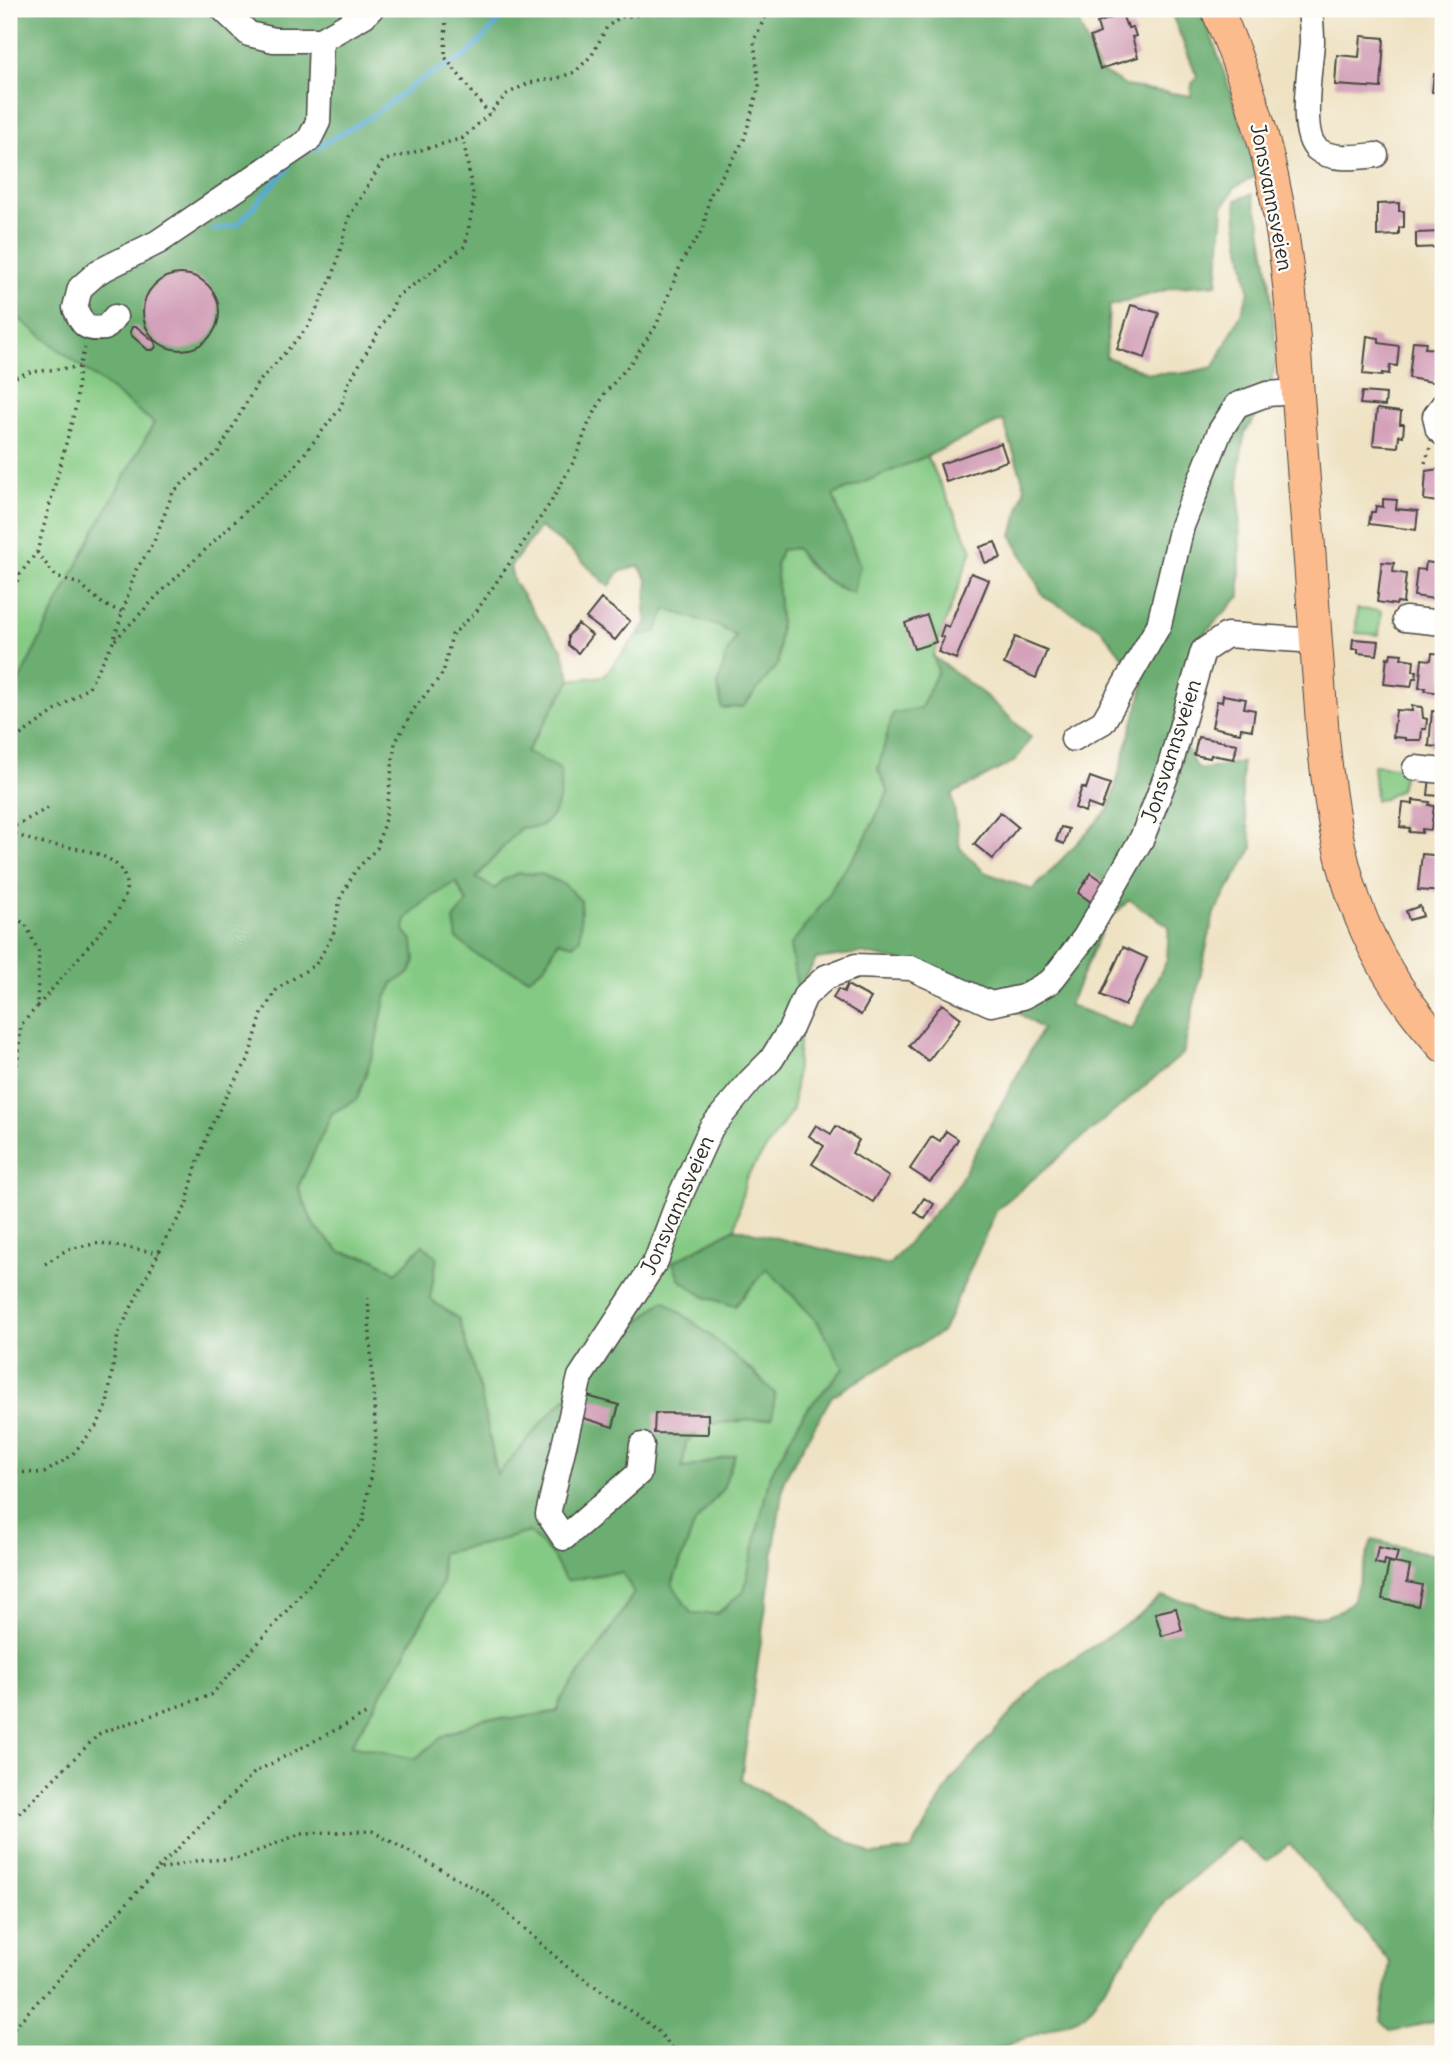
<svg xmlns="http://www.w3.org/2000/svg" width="1452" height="2063" viewBox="0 0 1452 2063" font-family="Delius,sans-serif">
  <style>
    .green { fill: #85ca84; stroke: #587a58; stroke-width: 2 }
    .forest { fill: #6cae72; stroke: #4c6c4e; stroke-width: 2; fill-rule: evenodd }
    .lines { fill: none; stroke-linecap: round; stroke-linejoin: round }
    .stream { stroke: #56aad2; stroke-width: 5 }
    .building { fill: #d3a1b9 }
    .minor-casing { stroke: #484642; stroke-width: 27 }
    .major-casing { stroke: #484642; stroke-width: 34 }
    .path { stroke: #484642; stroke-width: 3.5; stroke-dasharray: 2 5; stroke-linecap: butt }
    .minor { stroke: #fff; stroke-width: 24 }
    .major { stroke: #fbbb8d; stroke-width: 32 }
    .labels { text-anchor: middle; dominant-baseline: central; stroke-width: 5; stroke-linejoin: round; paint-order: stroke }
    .street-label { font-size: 21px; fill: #2b2b2b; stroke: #fdfcf7 }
  </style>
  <rect width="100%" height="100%" fill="#fdfcf7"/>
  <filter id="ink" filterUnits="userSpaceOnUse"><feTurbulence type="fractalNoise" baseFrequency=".0143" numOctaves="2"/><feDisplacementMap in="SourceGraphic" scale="14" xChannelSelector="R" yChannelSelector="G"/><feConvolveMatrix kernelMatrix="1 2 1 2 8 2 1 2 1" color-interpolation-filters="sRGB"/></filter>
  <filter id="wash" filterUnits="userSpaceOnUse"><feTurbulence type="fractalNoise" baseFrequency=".00686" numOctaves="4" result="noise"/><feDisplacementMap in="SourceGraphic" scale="28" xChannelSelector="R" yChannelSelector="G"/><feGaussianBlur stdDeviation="1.57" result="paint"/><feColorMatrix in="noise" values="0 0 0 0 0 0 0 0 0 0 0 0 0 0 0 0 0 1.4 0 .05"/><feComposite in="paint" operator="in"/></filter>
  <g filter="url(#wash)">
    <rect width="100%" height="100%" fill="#efe2c3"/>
    <path class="green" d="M17,316l137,107 -62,113 -83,165v-368z
      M927,456l45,94 -39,106 5,15 -17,37 -28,6 -15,55 11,23 -28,55 -25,34 -8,15 -30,96 1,49 -6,68 -47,69 -11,50 -62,35 62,43 32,-38 50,53 27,47 -40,45 -34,62 -26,117 -28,22 -25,-1 -19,-28 23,-62 28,-35 11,-32 -52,13 4,-27 25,-18 64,-30 -19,-20 -68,-56 -95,53 -45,45 -51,60 -17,-86 -50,-91 -8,-54 -26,29 -21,-15 -35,-7 -26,-26 -16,-39 34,-74 25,-15 17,-48 11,-50 8,-17 17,-10 3,-31 -9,-12 2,-11 19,-18 31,-19 11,21 -13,17 92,45 13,-24 -56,-61 -8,9 -19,-11 44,-51h16l-10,-75 45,-72 33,-4 33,-40 19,-4 9,-23 54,17 17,10 -10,19 17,52 35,-43 2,-45 -4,-54 5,-16 15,-1 14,20 27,20 23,-22 -28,-71z
      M1357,609l24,2 -2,24 -23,-2z
      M1373,765l32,3 -5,21 -16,10 -8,1z
      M529,1532l23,23 14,26 37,-7 20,-1 11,20 -76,118 -46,8 -28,-1 -41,18 -28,23 -64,-14 50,-84 41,-78 -1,-30 48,-10z"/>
    <path class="forest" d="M9,9h1067l4,17 19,44 27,16 65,10 1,-12 5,-8 -27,-66 21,-1 3,4 9,-1 42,122 11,42 -21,11 -12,20 -6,77 -41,3 -67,19 -3,51 42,16h37l29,-6 26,-51 9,-24 -12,-69 -1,-23 16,-6 8,28 9,54 8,83 -12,45 -20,28 -6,34 1,130 -37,39 -29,86 19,41 7,8 42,-8v39l11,46 -39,66 -31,141 -186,155 -54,122 -111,65 -48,83 -43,301 131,75 39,-5 42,-72 87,-97 63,-41 37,-26 21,-18 32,7 31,11 41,7 61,-5 15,-5 12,-11 19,-60 71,17v463l-52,11 -10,-10 9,-59 -100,-118 -24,17 -29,-22 -71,62 -81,114 -101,39h-975v-1353l83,-165 62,-113 -137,-106 -8,16zM1003,420l22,67 -13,49 32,61 56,31 44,56 -35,125 -76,81 -49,-18 -24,-24 -8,-54 63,-33 16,-24 -44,-40 -54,-41 5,15 -17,37 -28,5 -15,56 10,23 -27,55 -25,34 -8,15 -38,50 8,46 18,-33 45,-6 81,17 51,25 49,34 -85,157 -68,79 -154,-37 -62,34 6,17 26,18 30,9 32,-37 50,52 27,47 -40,45 -34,62 -26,116 -27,23 -26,-1 -19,-29 23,-61 28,-35 12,-33 -53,14 4,-27 25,-18 61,-6 3,-24c-33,-34 -72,-65 -111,-94l-38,33 -33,38 -45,45 -51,59 -17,-85 -21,-71 -29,-20 7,-42 -14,-12 -27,28 -21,-14 -34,-7 -27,-26 -16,-39 34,-74 25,-14 17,-49 11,-50 8,-17 17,-10 5,-13 -2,-18 -9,-12 2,-11 19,-18 31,-19 11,20 -13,18 3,19 21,17 51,22 17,-13 12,-24 15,4 7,-7 1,-37 -17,-17 -23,-10 -24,-1 -14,7 -8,9 -19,-11 44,-50c5,-1 12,0 17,-1 24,-10 25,-36 23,-58l-34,-17 45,-72 -9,-31 -25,-32 -12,-18 -11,-17 -4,-15 30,-40 33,25 36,35 10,-15 20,-6 9,15 -3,29 2,12 -10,14 19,-4 10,-23 53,17 17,10 -10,19 -8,31 4,22 21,-1 35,-43 2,-45 -4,-54 5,-15 15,-2c15,21 32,37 57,45l7,-27 -27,-71 94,-39zM1129,900l40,26 -2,34 -35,69 -63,-24 36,-82zM529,1532l23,23 14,26 37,-7 20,-1 11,20 -27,43 -48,66 -2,10 -45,7 -28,-1 -41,18 -28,23 -64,-14 50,-84 41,-78 -1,-30 48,-10z"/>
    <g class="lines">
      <path class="stream" d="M314,149l58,-33 47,-35 47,-25 45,-47
        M213,230l25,-6 51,-57"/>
    </g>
    <g id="blocks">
      <path class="building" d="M1122,14l4,11 1,-1 1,4 5,-1 3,9 -4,1 6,20 -38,12 -10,-32 10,-4 -3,-10z
        M1361,36l23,2 -3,50 -46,-3 2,-30 22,2z
        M1434,74l9,1v19l-11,-2z
        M1399,203v8h5v16l-5,1v7l-22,1v-32z
        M1441,232l1,15 -26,1v-15z
        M143 312a38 38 0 1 1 76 0a38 38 0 1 1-76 0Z
        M1131,305l28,8 -14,45 -28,-9z
        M132,327h5l18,15 1,5 -3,3h-5l-17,-15 -1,-3z
        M1367,336l12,2v5l20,3 -2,20 -7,-1 -1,9 -7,-1v3l-19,-2z
        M1413,341l13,1 -1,6 13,1v9h5v26l-34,-6z
        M1362,392l24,2 -1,12 -25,-2z
        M1377,409l24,3 -1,12h4l-1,12 -4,-1 -1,12 -25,-2z
        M1001,443l6,18 -61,21 -6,-18z
        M1440,469l3,1v15l-4,-1 -1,18 -14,-2 2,-29z
        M1383,499l14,1 -1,9 22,2 -2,19 -47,-6 2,-12h4l1,-6 7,1z
        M995,542l6,16 -16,5 -5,-16z
        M1382,562l12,1 -1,9 13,2 -3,29 -6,-1 -1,3 -19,-3z
        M1426,562l13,2 -1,7 5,1 -2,28 -27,-4 3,-27 8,1z
        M971,573l18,7 -33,79 -18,-7 6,-14 -4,-2 4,-11 5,2z
        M601,599l29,22 -15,19 -29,-22z
        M927,615l9,27 -22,7 -9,-26z
        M578,624l14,11 -14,18 -10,-8v-9z
        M1015,637l32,13 -11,28 -32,-14z
        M1353,639l26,2 -2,14 -19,-2v-4h-6z
        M1391,653l11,1 -1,4 13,2 -1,11h4l-1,7h-3l-2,9 -27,-3 3,-27 3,1z
        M1432,653l11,1v39l-18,-2 1,-3h-7l3,-29 9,1z
        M1223,695l23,4 -2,9 11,2 -3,20 -11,-2 -1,5 -28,-6 5,-26 5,1z
        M1412,706l10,1 1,11 4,1 -1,10h-4l-1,11h-16v-2l-12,-1 3,-27 16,1z
        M1432,711l11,1v38l-5,-1v-2l-9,-1z
        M1198,737l39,7 -3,15 -23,-4 -1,3 -16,-3z
        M1090,777l20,7 -9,25 -13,-5 -3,8 -10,-4 7,-21 4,2z
        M1430,777l12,2 -2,17 -12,-1z
        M1413,800l17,2 -1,3 5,1 -3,24 -9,-1v4l-13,-1 1,-4 -10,-1 3,-24 10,1z
        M1000,812l18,15 -25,32 -19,-15z
        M1061,827l8,2 -5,15 -8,-3z
        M1422,854l21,2v36l-25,-2z
        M1091,873l16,11 -13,20 -16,-11z
        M1420,906l3,10 -14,4 -3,-9z
        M1123,947l24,11 -22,48 -24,-11z
        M847,985l24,13 -10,17 -28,-17 5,-9 6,3z
        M942,1004l19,14 -33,43 -19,-15z
        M816,1125l15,9 5,-8 23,14 -7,13 37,24 -16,25 -61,-38 12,-18 -15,-10z
        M946,1131l12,8 -15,25 1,1 -14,17 -20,-13 22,-33 8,5z
        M924,1198l10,6 -9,15 -10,-7z
        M587,1396l32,9 -6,22 -33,-10z
        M655,1413l53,1v20l-54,-1z
        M1378,1547l20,5 -3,11 -10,-3 -1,5 -9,-2z
        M1389,1562l21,4 -3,16 15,3 -4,21 -36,-7z
        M1176,1608l6,22 -20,6 -7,-23z"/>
    </g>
  </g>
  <g filter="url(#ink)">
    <use href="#blocks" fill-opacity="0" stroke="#484642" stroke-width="2"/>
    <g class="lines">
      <defs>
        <path id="minor" d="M223,9l26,25 25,6h47l44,-25 6,-6
          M1310,9c1,11 2,21 2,33 -1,23 -14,91 5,107 14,12 42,8 59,6
          M115,317l-10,11c-20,2 -22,-2 -30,-20l5,-20 18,-16 60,-30 151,-102 9,-18 3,-82
          M1443,405l-8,11 3,14 5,4
          M1405,619l38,4
          M1073,739l30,-17 56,-97 23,-99 38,-95 17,-26 30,-11 30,-2
          M1415,768l28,3
          M642,1445l-3,28 -75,65 -16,-24 32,-137 76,-116 25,-67 30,-66 39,-47 21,-21 20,-32 14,-32 21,-19 30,-11 55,2 80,36 32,-7 28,-16 34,-44 57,-99 28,-72 33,-115 24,-16 88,6"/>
        <path id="major" d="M1217,9c23,55 44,113 56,172 18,85 22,172 28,259 7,99 14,198 22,297 12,125 34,214 120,309"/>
      </defs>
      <use href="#minor" class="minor-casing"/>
      <use href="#major" class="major-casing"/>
      <path class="path" d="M446,9l-1,48 44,57
        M9,379l21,-7 49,-5
        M1425,463l5,-15
        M37,552l19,25 24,7 24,21 19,7
        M9,601l11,-27 17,-22 39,-146 3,-39 6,-19
        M115,640l43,-45 93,-89 40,-35 50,-64 7,-23 43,-74 6,-14 25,-17 43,-33 9,-45 -11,-63
        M9,752l6,-13 74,-52 24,-45 23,-72 17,-26 20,-52 46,-41 38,-67 51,-57 26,-54 15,-56 34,-56 80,-23 26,-24 18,-20 22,-11 29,-5 17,-6 17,-17 15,-28 13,-10 25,-3 19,-5
        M9,829l43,-23
        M9,831c11,5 23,10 36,13 26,4 85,6 81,47 -1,7 -6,14 -8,20l-81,96
        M9,913l17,12 13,28 -2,54 -16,18 -4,39 -8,14
        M45,1264l23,-15 32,-6 59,10
        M9,1472l35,1 27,-17 26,-31 10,-20 11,-71 48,-96 20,-32 9,-36 14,-39 19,-39 20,-32 14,-46 15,-25 39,-25 17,-29 7,-36 15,-28 22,-23 9,-33 9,-72 19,-34 29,-36 9,-38 24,-23 75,-110 24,-43 13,-34 17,-32 24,-28 27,-39 27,-67 20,-29 6,-33 35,-57 15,-54 -5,-46 15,-31
        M9,1585l1,-4
        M9,1823l91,-90 111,-38 58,-64 94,-109 13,-81 -8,-143
        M158,1868l97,-96 111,-58
        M9,2033l148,-163 38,-9 46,-3 61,-25 70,-2 115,64 79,71 90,63 22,25"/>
      <use href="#minor" class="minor"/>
      <use href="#major" class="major"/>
    </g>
  </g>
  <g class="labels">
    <g class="street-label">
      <text transform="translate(1272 197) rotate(79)">Jonsvannsveien</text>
      <text transform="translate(1171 751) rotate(-72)">Jonsvannsveien</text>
      <text transform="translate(677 1205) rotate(-66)">Jonsvannsveien</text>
    </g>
  </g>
  <rect width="1452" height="2063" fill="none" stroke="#fdfcf7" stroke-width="35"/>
</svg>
